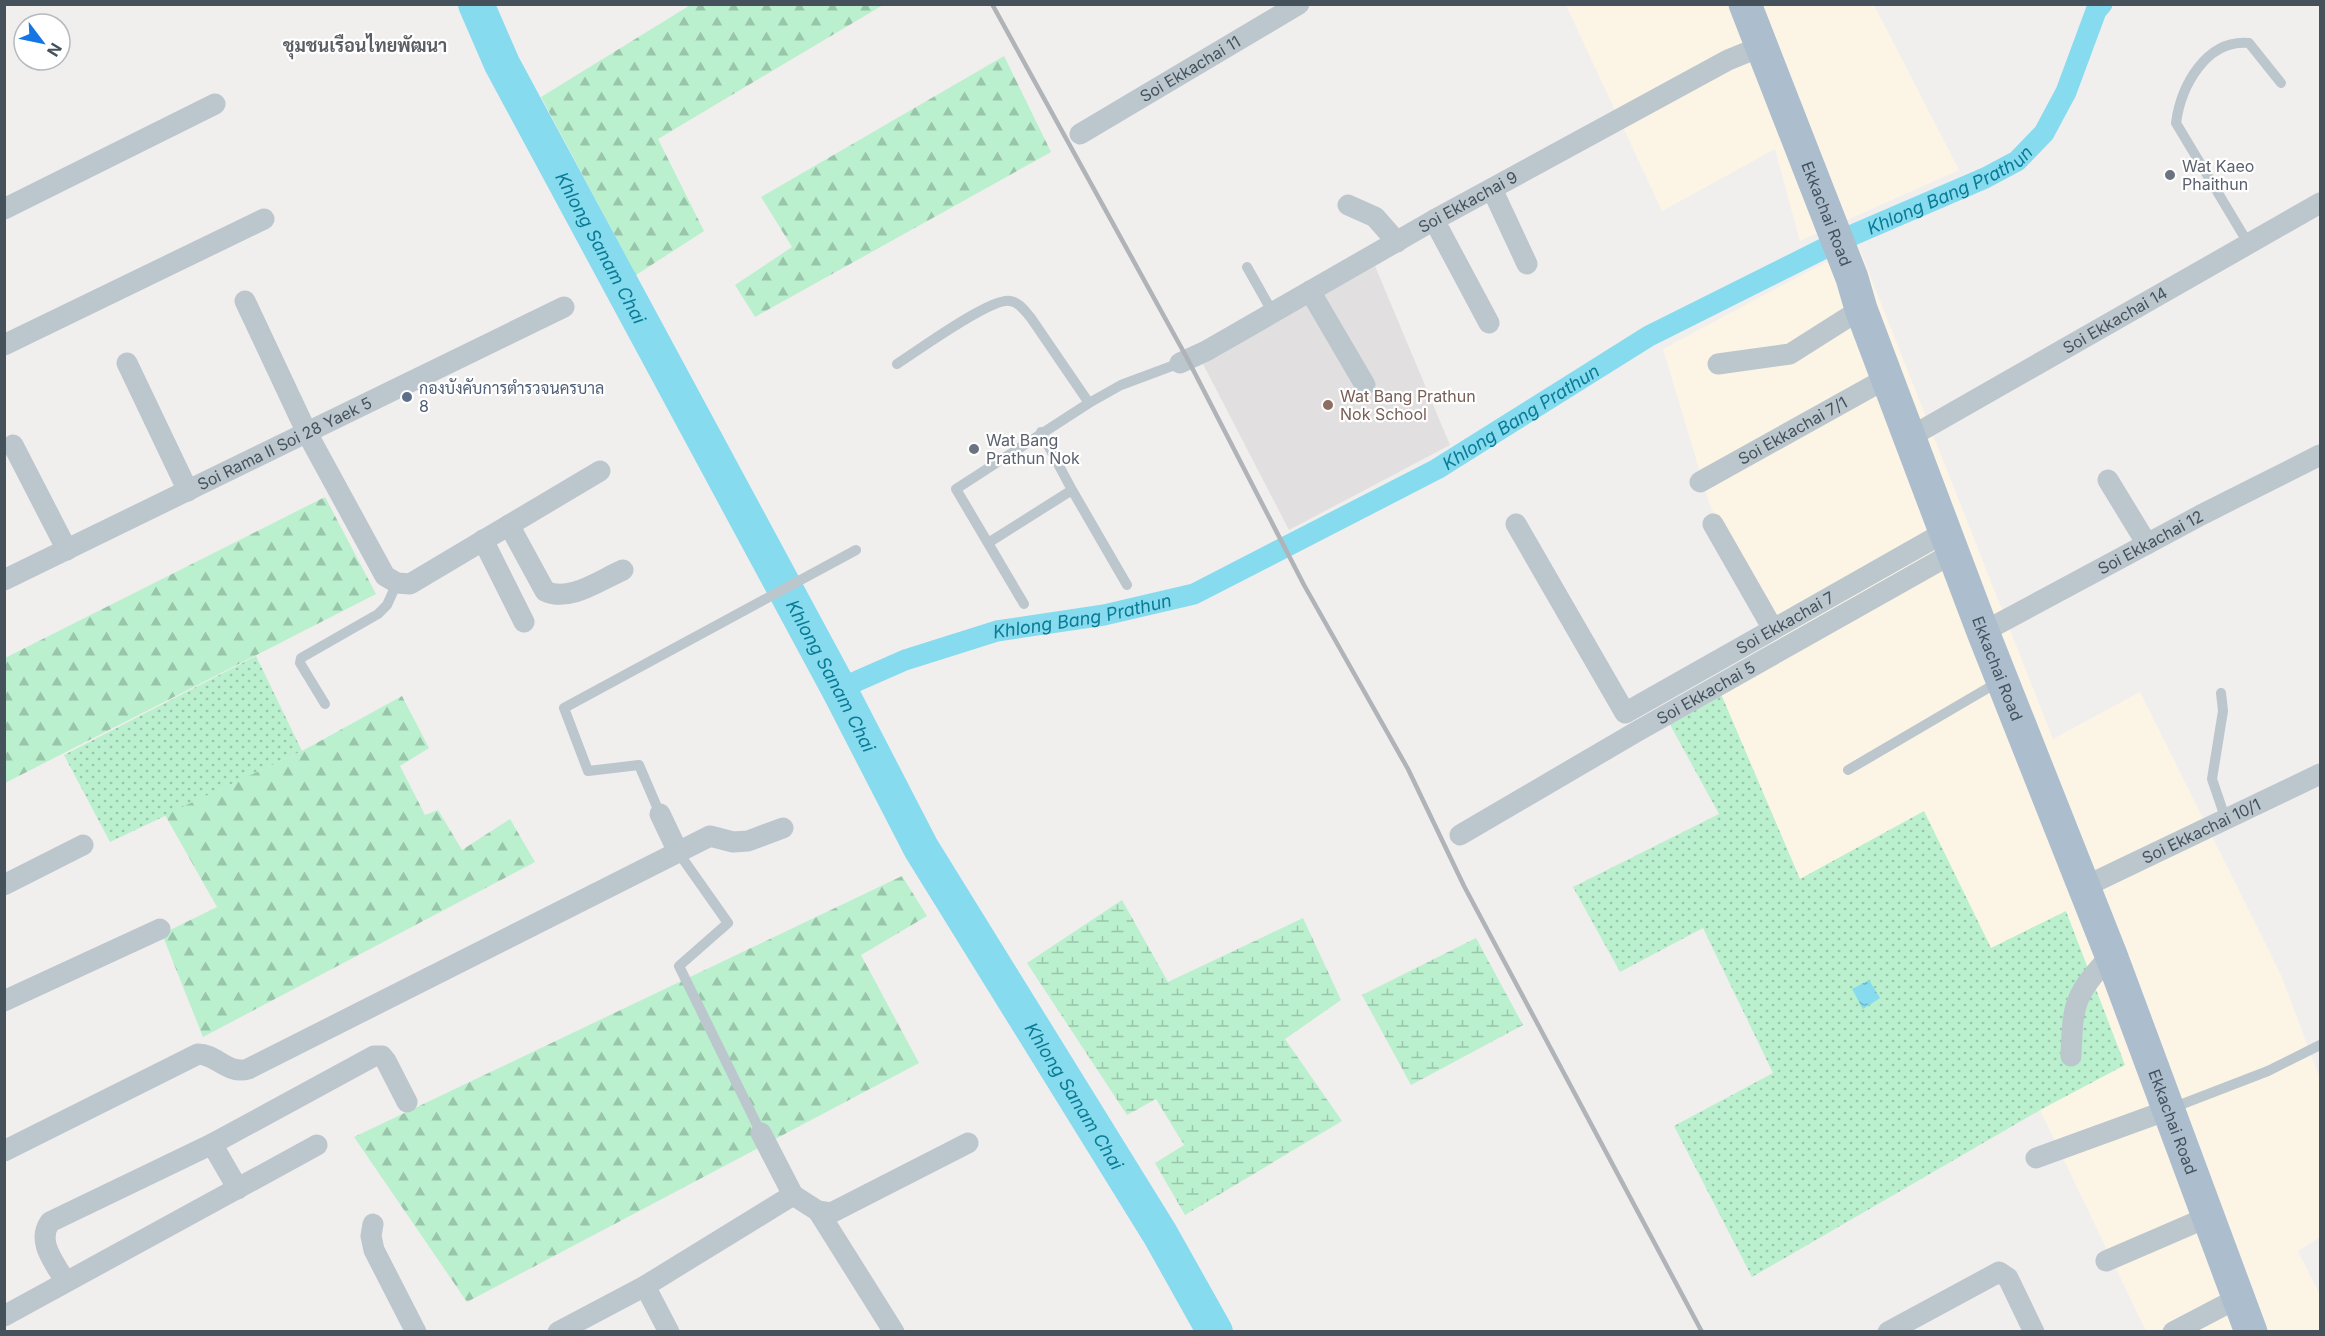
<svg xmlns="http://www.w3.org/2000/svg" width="2325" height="1336" viewBox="0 0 2325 1336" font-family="Inter,Sarabun,sans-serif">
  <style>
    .commercial { fill: #fcf5e6 }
    .education { fill: #e2dfe0 }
    .grass { fill: url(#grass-dots) }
    .forest { fill: url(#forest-firs) }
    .wetland { fill: url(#wetland-marsh) }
    .water { fill: url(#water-ripples) }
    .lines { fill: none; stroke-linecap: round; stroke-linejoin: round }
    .canal { stroke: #86dbee; stroke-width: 21 }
    .river { stroke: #86dbee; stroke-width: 36 }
    .service { stroke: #bbc6cd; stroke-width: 10 }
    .minor { stroke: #bbc6cd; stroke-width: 21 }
    .primary { stroke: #acbece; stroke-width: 33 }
    .rail { stroke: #b0b3b8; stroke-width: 4.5 }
    .worship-dot { fill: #6b7280; stroke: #fff; stroke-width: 2 }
    .service-dot { fill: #5c6f8a; stroke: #fff; stroke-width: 2 }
    .education-dot { fill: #8d6e63; stroke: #fff; stroke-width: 2 }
    .labels { text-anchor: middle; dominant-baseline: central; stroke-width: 4.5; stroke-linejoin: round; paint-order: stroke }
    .street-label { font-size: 16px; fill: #45525c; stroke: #fff }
    .worship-label { font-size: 16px; fill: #5b616d; stroke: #fff; text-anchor: start }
    .service-label { font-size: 16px; fill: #4e5e75; stroke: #fff; text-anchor: start }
    .education-label { font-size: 16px; fill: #785e54; stroke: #fff; text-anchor: start }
    .neighbourhood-label { font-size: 18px; font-weight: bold; fill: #5a5e63; stroke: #fff }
    .water-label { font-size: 18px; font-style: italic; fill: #097b95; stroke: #fff }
  </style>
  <defs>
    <pattern id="grass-dots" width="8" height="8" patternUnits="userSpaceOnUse" patternTransform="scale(1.5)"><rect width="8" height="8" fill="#baf0cd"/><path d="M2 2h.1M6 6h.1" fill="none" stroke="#99c5aa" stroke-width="1.8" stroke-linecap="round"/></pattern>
    <pattern id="forest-firs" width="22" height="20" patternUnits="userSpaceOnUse" patternTransform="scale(1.5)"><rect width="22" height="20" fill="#baf0cd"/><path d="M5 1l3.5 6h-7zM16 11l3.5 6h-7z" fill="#99c5aa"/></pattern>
    <pattern id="wetland-marsh" width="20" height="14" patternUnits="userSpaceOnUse" patternTransform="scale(1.5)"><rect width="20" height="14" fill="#baf0cd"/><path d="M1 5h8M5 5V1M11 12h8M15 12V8" fill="none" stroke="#99c5aa"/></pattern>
    <pattern id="water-ripples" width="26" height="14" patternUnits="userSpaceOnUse" patternTransform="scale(1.5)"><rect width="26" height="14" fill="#86dbee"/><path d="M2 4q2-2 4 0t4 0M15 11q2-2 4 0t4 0" fill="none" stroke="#6fb4c4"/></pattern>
  </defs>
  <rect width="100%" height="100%" fill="#f1eeee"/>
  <path class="commercial" d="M1566,5h308l85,165 -159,71 -25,-92 -113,62z
    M1858,245l195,494 87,-47 141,283 39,104v158l-22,14 22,44v36h-174l-106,-221 84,-45 -133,-117 -67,-136 -124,67 -79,-185 61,-35 -72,-154 -47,-156z"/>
  <path class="education" d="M1375,266l75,179 -161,85 -86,-166z"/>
  <path class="grass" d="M256,656l46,95 -192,91 -46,-87z
    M1721,694l79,185 124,-68 67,137 75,-37 59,154 -85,45 -288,167 -78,-151 99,-53 -70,-145 -83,44 -47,-85 146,-73 -51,-93z"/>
  <path class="forest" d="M692,4l191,1 -225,134 46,92 -68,44 -95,-178z
    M1004,56l47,96 -296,165 -20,-32 57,-38 -31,-50z
    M325,497l51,97 -371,189v-125z
    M402,696l27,52 -29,18 25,49 13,-5 24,40 48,-31 25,43 -332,175 -41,-103 55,-27 -52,-92 137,-64z
    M902,876l25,40 -66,39 58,108 -452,239 -113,-165z"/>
  <path class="wetland" d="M1122,900l46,82 135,-64 38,82 -56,39 57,82 -157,94 -30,-52 29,-18 -28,-46 -29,16 -100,-152z
    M1476,938l47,87 -112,60 -49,-90z"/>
  <path class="water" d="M1869,980l11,18 -17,11 -11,-20z"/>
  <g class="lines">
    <path class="canal" id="s1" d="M839,689l66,-29 92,-29 107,-16 90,-21 243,-125 212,-133 192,-96 144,-62 32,-17 27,-28 22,-41 30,-81 6,-7"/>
    <path class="river" id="s2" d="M476,4l26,60 337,625 82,159 239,386 55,98"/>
    <path class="service" d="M2248,243l-72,-120c5,-37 30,-84 73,-80l32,40
      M1247,267l26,46
      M897,364c19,-12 94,-67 113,-63 9,1 15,10 21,17l58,85
      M1072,490l55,95
      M988,543l84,-53 -31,-58
      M1024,604l-68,-115 133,-86 32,-18 59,-22
      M2221,693l2,18 -11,68 14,41
      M325,704l-25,-41 1,-5 77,-44 9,-9 10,-22
      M1848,770l152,-89
      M660,814l-21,-49 -51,6 -24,-63 292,-158
      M678,852l50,71 -49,43 82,167
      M2172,1108l96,-37 52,-26"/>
    <g class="minor">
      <path id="s3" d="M1080,134l219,-130"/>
      <path d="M1492,189l35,75"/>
      <path d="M1348,205l27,12 22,25"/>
      <path d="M4,209l211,-105"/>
      <path d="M1434,220l55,103"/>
      <path d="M1310,291l55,94"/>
      <path d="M245,301l62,132 78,143 12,7 13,1 190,-113"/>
      <path d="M4,345l260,-126"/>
      <path d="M127,363l61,128"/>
      <path id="s4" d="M1180,363l26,-12 228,-131 294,-160 32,-13"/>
      <path d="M1718,364l72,-10 71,-45"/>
      <path id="s5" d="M1910,437l410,-234"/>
      <path d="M13,445l54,105"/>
      <path d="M2108,480l39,64"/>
      <path id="s6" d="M1700,482l187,-104"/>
      <path id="s7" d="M1516,524l109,189 320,-181"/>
      <path d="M1713,524l60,105"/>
      <path d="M509,525l36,66c24,12 55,-11 78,-21"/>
      <path d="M483,540l41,82"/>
      <path id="s8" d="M4,580l560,-273"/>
      <path id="s9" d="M1983,632l218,-117 119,-60"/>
      <path d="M660,814l18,38"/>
      <path id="s10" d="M1460,835l176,-103 317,-179"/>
      <path d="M4,885l79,-40"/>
      <path id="s11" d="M2084,887l236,-113"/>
      <path d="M4,1001l156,-72"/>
      <path d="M2071,1056c2,-55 3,-60 40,-101"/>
      <path d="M761,1133l32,62"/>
      <path d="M212,1144l26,45"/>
      <path d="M4,1151l194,-97c18,0 30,21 50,15l462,-233 23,6 15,-1 35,-13"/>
      <path d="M2036,1158l132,-48"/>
      <path d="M818,1211l76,121"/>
      <path d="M373,1224l-2,12 3,14 42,82"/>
      <path d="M2106,1261l102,-44"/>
      <path d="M65,1281c-10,-18 -29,-39 -15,-59l162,-78 162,-88h8l4,5 21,41"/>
      <path d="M645,1286l24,46"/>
      <path d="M4,1316l313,-171"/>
      <path d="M558,1332l87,-46 148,-91 25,16 13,2 137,-70"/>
      <path d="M1888,1332l111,-60 9,6 26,54"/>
      <path d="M2173,1332l65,-34"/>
    </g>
    <path class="primary" id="s12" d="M1745,4l107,274 9,31 122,323 128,323 140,377"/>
    <path class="rail" d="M992,4l195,354 117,227 104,184 56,117 238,446"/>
  </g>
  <g class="worship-dot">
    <circle cx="2170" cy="175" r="6"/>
    <circle cx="974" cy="449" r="6"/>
  </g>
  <circle class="service-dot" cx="407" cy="397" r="6"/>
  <circle class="education-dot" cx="1328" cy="405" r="6"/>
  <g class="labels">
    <g class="street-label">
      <text stroke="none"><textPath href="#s3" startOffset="128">Soi Ekkachai 11</textPath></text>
      <text stroke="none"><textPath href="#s4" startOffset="330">Soi Ekkachai 9</textPath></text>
      <text stroke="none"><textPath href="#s12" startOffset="225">Ekkachai Road</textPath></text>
      <text stroke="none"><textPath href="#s5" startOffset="236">Soi Ekkachai 14</textPath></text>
      <text stroke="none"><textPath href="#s6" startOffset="106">Soi Ekkachai 7/1</textPath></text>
      <text stroke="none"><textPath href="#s8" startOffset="312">Soi Rama II Soi 28 Yaek 5</textPath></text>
      <text stroke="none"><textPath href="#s9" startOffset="190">Soi Ekkachai 12</textPath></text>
      <text stroke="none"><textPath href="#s7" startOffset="402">Soi Ekkachai 7</textPath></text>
      <text stroke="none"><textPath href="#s12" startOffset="711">Ekkachai Road</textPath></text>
      <text stroke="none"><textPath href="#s10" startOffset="284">Soi Ekkachai 5</textPath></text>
      <text stroke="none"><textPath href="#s11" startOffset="130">Soi Ekkachai 10/1</textPath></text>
      <text stroke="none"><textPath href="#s12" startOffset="1197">Ekkachai Road</textPath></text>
    </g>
    <g class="worship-label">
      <text x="2182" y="166">Wat Kaeo<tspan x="2182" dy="18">Phaithun</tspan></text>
      <text x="986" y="440">Wat Bang<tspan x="986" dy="18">Prathun Nok</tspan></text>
    </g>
    <g class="service-label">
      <text x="419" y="388">กองบังคับการตำรวจนครบาล<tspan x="419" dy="18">8</tspan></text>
    </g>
    <g class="education-label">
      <text x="1340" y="396">Wat Bang Prathun<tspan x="1340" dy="18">Nok School</tspan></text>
    </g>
    <g class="neighbourhood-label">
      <text x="365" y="45">ชุมชนเรือนไทยพัฒนา</text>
    </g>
    <g class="water-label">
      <text stroke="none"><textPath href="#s1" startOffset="1227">Khlong Bang Prathun</textPath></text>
      <text stroke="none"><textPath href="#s2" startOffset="274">Khlong Sanam Chai</textPath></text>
      <text stroke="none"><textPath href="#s1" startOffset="741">Khlong Bang Prathun</textPath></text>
      <text stroke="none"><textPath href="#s1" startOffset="255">Khlong Bang Prathun</textPath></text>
      <text stroke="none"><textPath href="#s2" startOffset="760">Khlong Sanam Chai</textPath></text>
      <text stroke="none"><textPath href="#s2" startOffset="1246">Khlong Sanam Chai</textPath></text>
    </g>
  </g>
  <rect width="2325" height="1336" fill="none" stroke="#45525c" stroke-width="12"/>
  <g transform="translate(42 42) rotate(122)"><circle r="28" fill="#ffffff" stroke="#b5babe" stroke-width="1.5"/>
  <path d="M0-4.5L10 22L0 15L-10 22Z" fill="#1475e4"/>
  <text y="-9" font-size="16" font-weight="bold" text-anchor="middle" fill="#45525c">N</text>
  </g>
</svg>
